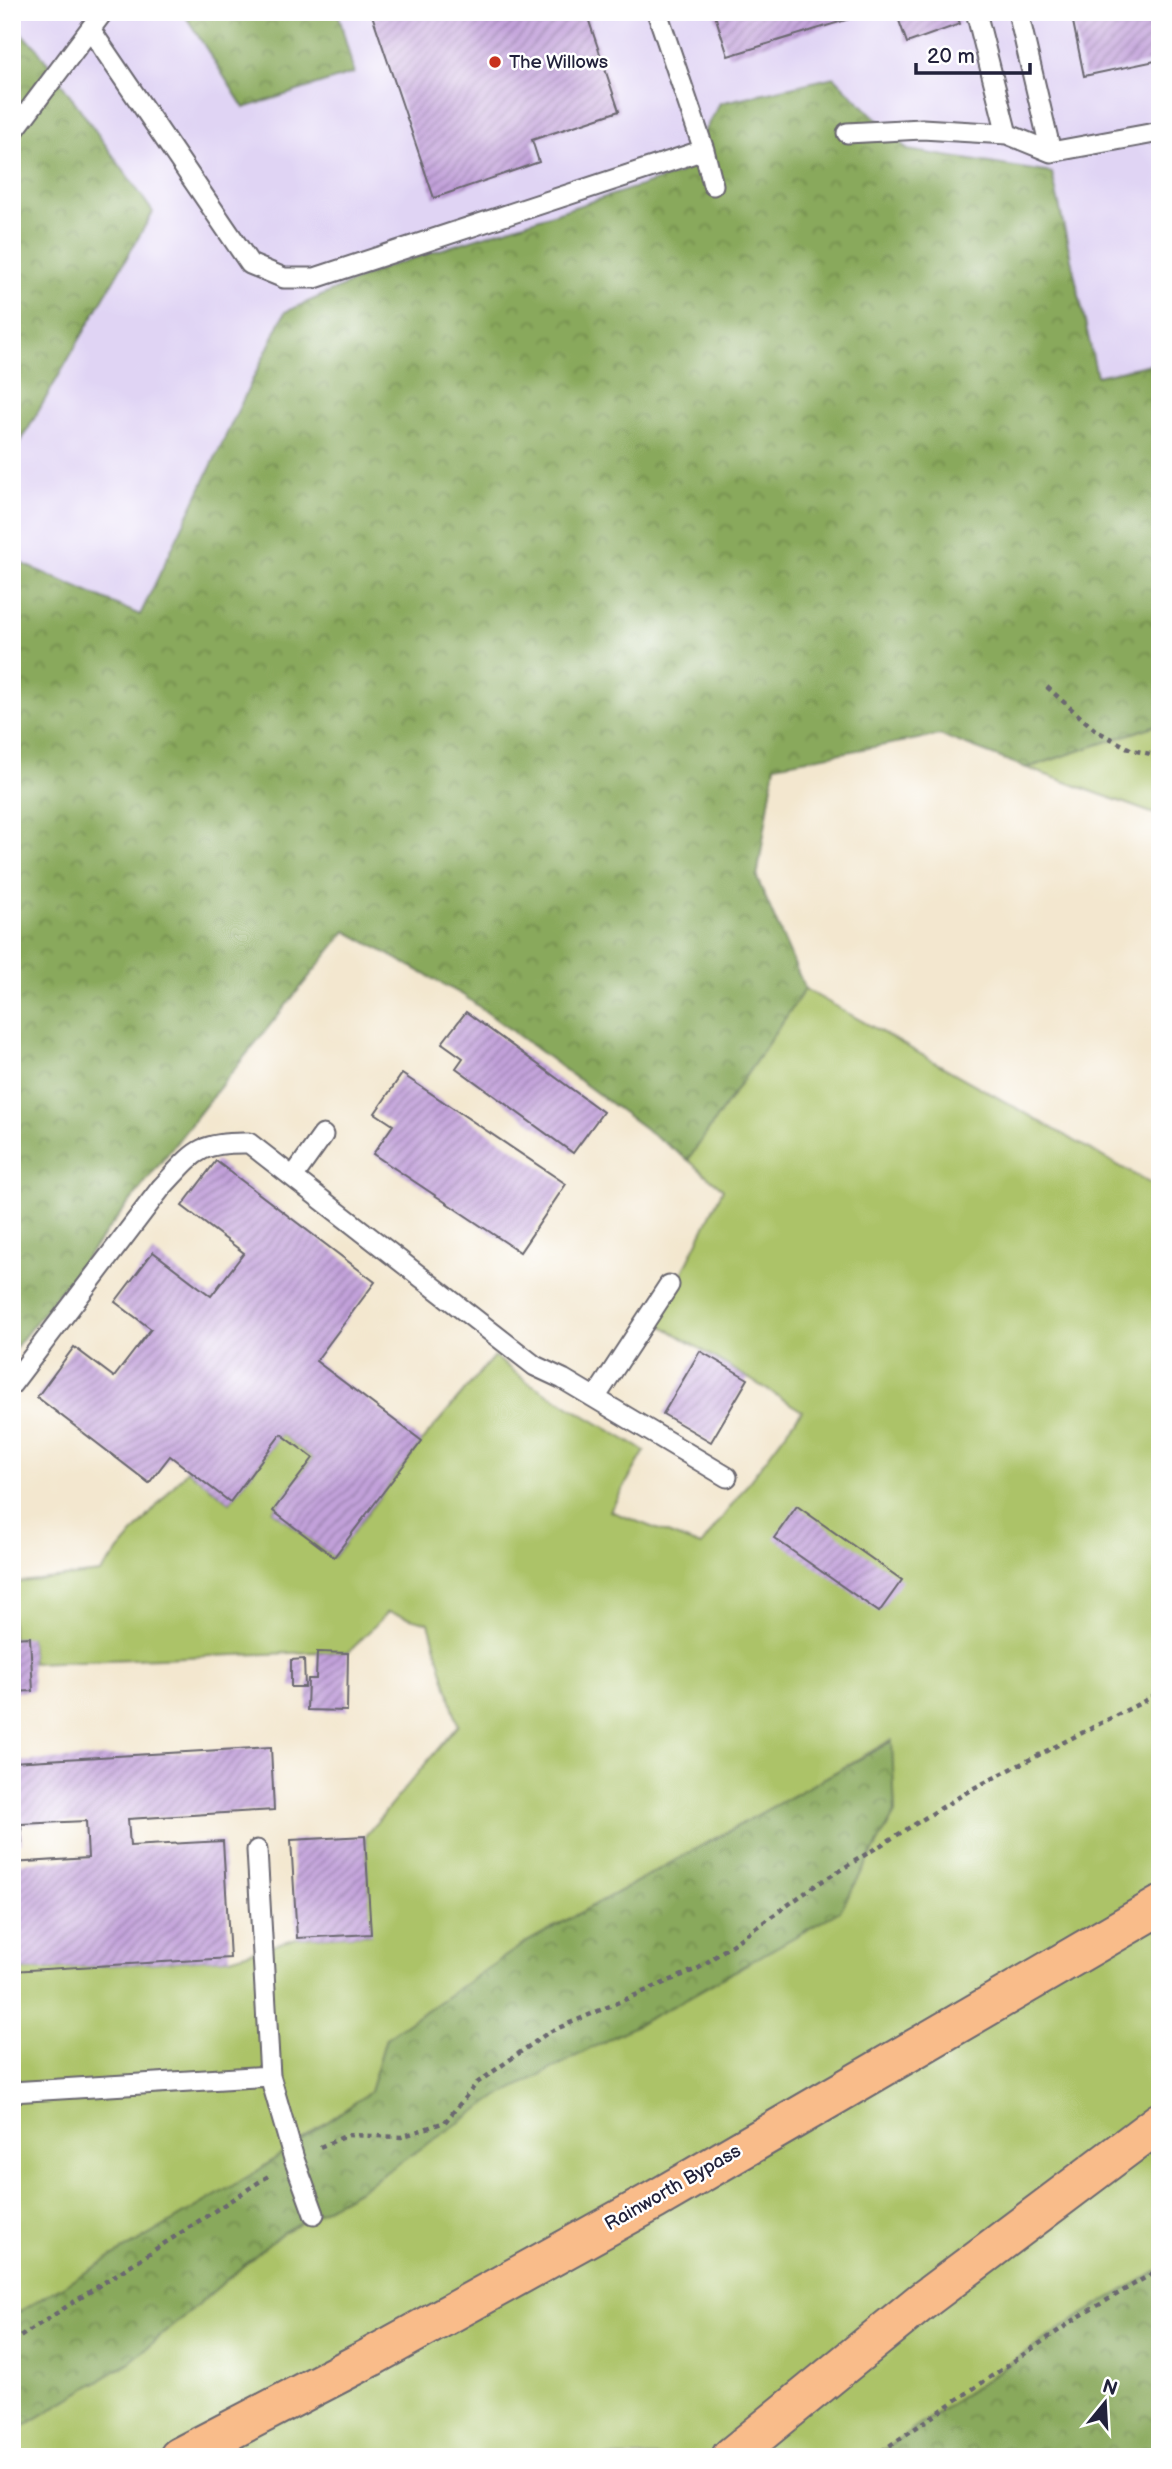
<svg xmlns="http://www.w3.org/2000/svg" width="1172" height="2469" viewBox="0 0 1172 2469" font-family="'Balsamiq Sans',sans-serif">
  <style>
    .built { fill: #e0d4f4 }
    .grass { fill: #acc368; stroke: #677252; stroke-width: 2 }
    .forest { fill: url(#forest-crowns); stroke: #56664c; stroke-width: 2 }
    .building { fill: url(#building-hatch) }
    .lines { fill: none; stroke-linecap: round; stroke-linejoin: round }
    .service-casing { stroke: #6b676f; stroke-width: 23 }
    .trunk-casing { stroke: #6b676f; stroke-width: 42 }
    .path { stroke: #6b676f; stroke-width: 4.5; stroke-dasharray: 5 5; stroke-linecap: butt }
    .service { stroke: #fff; stroke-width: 19 }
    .trunk { stroke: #f9bc8a; stroke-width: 38 }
    .poi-dot { fill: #c8321e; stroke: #fff; stroke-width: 2.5 }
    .labels { text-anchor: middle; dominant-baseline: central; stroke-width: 5; stroke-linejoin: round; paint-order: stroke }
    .poi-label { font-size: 19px; fill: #22223b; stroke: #fff; text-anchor: start }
    .street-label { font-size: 19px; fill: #22223b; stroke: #fff }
  </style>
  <defs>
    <pattern id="forest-crowns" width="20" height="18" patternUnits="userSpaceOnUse" patternTransform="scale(1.75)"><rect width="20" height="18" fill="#89a95c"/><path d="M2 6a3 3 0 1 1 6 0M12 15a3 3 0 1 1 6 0" fill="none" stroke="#70894d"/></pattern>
    <pattern id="building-hatch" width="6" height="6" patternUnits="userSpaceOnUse" patternTransform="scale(1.75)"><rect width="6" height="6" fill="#c2a1da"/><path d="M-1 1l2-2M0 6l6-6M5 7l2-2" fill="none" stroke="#9d83b2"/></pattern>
  </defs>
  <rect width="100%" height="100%" fill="#fff"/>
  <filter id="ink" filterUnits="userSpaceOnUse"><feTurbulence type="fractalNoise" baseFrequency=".0143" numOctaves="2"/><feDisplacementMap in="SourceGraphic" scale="14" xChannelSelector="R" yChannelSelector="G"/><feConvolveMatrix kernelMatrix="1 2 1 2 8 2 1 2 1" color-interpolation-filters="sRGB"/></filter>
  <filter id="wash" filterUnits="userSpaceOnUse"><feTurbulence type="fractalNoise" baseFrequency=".00686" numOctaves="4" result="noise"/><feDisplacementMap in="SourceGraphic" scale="28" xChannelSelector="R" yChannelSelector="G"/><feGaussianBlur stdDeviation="1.57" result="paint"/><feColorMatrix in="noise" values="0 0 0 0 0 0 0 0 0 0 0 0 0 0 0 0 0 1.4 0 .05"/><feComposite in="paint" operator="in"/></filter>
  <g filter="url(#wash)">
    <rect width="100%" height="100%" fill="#f3e7cf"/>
    <path class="built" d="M12,12h1148v804l-220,-80 -165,29 -429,166 -130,161 -204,260z"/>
    <path class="grass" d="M1160,724v92l-133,-48z
      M805,989l355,200v1080l-80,47 -207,141h-861v-24l118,-71 153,-130 78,-43 534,-376 -4,-73 -99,57 -267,146 -139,95 -16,54 -114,80 -244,144v-345l218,-13 67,-20 73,-4 -5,-98 93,-111 -29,-102 -41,-11 -40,41 -31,-1 -285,11 -2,-25h-18v-55l88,-10 87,-103 43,32 51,-68 32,24 -40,53 61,46 88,-116 72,-85 32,25 119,70 -35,60 91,35 101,-135 -144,-88 65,-134 -35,-29z"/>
    <path class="forest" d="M183,12h155l16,61 -110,35z
      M12,25l24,22 117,165 -141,245z
      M834,77l74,73 144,23 45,203 63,-14v362l-133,44 -87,-33 -165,30 -18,113 48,111 -117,171 -225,-165 -117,-64 -130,161 -204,260v-793l128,56 145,-303 101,-45 295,-94 39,-70z
      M892,1741l3,72 -55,98 -167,95 -176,91 -136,92 -78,43 -153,130 -118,71v-117l244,-144 114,-80 16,-54 139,-95z
      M1160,2269v188h-287l207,-141z"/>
    <g id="blocks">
      <path class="building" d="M371,12h215l33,99 -87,29 7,22 -105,36z
        M714,12h155v1l-141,43z
        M896,12h60l4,12 -53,19z
        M1071,12h89v48l-76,16z
        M466,1012l137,100 -30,41 -117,-85 7,-10 -21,-15z
        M402,1074l164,110 -46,68 -147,-98 20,-29 -18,-12z
        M216,1161l159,121 -59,79 106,80 -88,116 -61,-46 40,-53 -32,-24 -51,68 -60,-46 -21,27 -112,-86 37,-50 40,30 37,-48 -36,-27 38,-50 58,44 33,-43 -62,-47z
        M700,1351l48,28 -37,63 -48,-28z
        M797,1506l105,74 -23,32 -105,-74z
        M30,1637l3,54 -21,1v-54z
        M317,1652l31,1 -1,58 -40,-1 1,-31h8z
        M304,1659l1,28h-14v-27z
        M271,1747l3,63 -146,9 2,27 93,-5 7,117 -218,13v-108l76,-5 -2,-37 -65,3 1,19h-10v-81z
        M365,1836l6,98 -74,4 -6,-98z"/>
    </g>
  </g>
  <g filter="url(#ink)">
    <use href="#blocks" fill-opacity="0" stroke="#6b676f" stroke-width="2"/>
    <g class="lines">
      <defs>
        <path id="service" d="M976,12l31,122
          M1018,12l33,140
          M90,29l160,235 34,14h31l389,-128 -47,-138
          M12,133l91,-121
          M847,133l75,-4 85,5 44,18 109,-20
          M704,150l9,35
          M293,1177l30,-42
          M12,1384l149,-196c34,-36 36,-46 88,-45l286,223 28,13 164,98
          M595,1398l74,-113
          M257,1850l13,226 24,83 20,55
          M12,2092l258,-16"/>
        <path id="trunk" d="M179,2457l192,-100 284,-157 505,-294
          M731,2457l190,-155 239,-180"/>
      </defs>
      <use href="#service" class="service-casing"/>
      <use href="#trunk" class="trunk-casing"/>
      <path class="path" d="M1047,687l48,43 37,20 28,6
        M320,2147l28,-12 53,2 44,-15 32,-39 72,-51 150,-64 117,-83 156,-96 188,-96
        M12,2342l258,-167
        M873,2457l207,-141 80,-47"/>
      <use href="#service" class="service"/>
      <use href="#trunk" class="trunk"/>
    </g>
  </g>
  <circle class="poi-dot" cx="495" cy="62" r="7"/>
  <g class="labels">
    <g class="poi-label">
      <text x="509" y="62">The Willows</text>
    </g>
    <g class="street-label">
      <text transform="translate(673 2188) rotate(-30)">Rainworth Bypass</text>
    </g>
  </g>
  <rect width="1172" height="2469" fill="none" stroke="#fff" stroke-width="42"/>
  <g transform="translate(1105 2403) rotate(18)" stroke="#ffffff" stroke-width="5" paint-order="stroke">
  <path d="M0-5L12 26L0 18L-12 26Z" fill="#22223b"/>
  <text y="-10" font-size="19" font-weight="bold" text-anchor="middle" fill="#22223b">N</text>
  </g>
  <path d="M916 63v10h114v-10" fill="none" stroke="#22223b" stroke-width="3.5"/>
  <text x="927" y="63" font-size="21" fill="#22223b" stroke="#ffffff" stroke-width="5" paint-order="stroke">20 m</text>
</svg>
